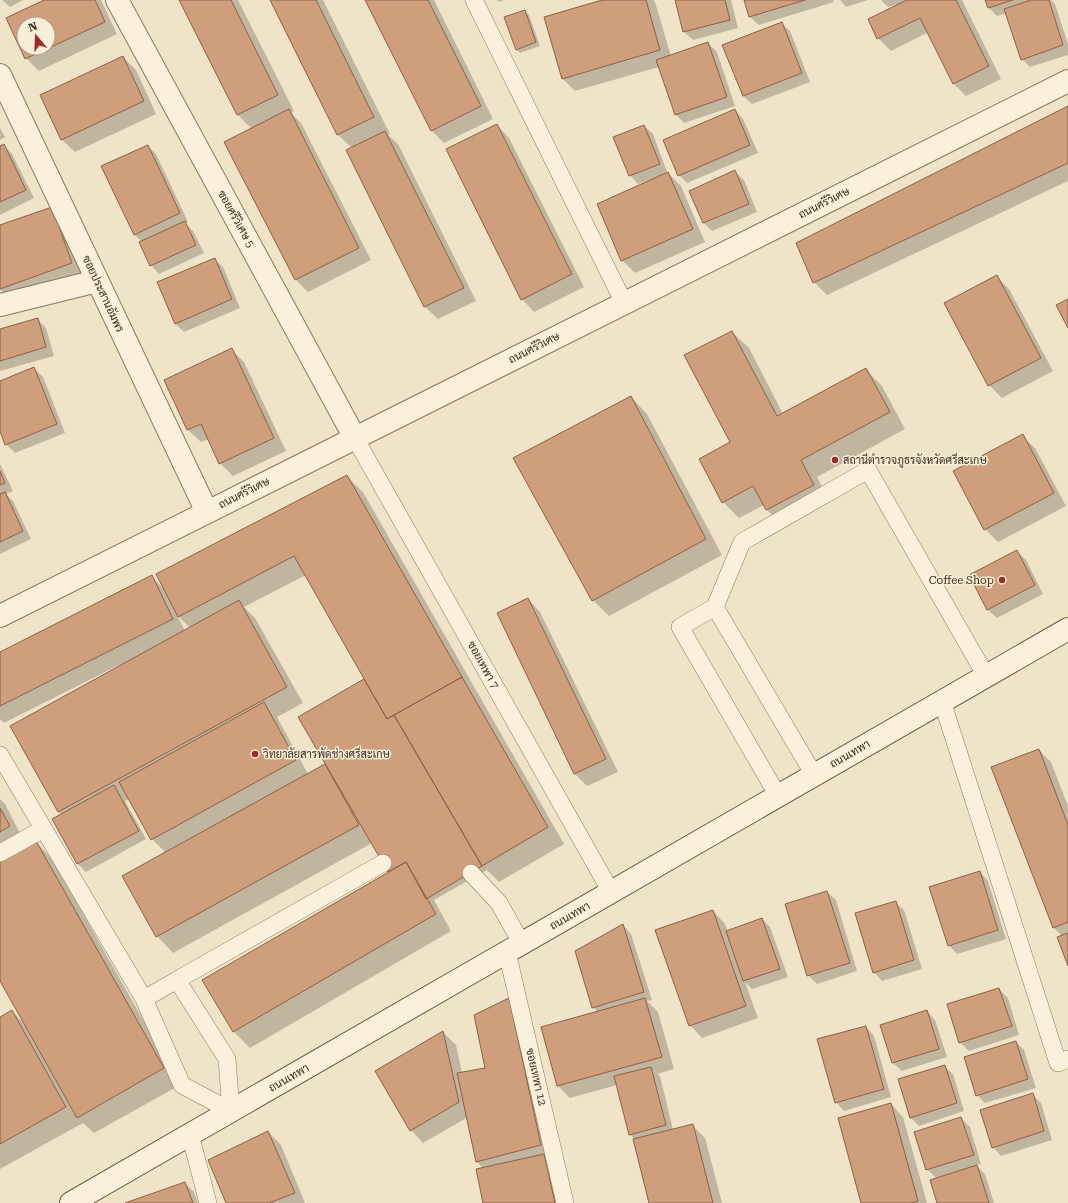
<svg xmlns="http://www.w3.org/2000/svg" width="1068" height="1203" viewBox="0 0 1068 1203" font-family="'Roboto Serif',Sarabun,serif">
  <style>
    .shadow { fill: #0003; fill-rule: evenodd }
    .building { fill: #cf9f7d; stroke: #8d5f41; fill-rule: evenodd }
    .lines { fill: none; stroke-linecap: round; stroke-linejoin: round }
    .service-casing { stroke: #8d765c; stroke-width: 18 }
    .minor-casing { stroke: #8d765c; stroke-width: 24 }
    .secondary-casing { stroke: #6f573f; stroke-width: 24 }
    .service { stroke: #faf1dc; stroke-width: 17 }
    .minor { stroke: #faf1dc; stroke-width: 22 }
    .secondary { stroke: #faf1dc; stroke-width: 22 }
    .poi-dot { fill: #9e2a2b; stroke: #f7eed8; stroke-width: 1.5 }
    .labels { text-anchor: middle; dominant-baseline: central; stroke-width: 3; stroke-linejoin: round; paint-order: stroke }
    .street-label { font-size: 11px; fill: #3d2e20; stroke: #f7eed8 }
    .poi-label { font-size: 11px; fill: #3d2e20; stroke: #f7eed8; text-anchor: start }
  </style>
  <rect width="100%" height="100%" fill="#f0e4c8"/>
  <path class="shadow" d="M2,0h21l-13,7z
    M46,0h55l16,34 -78,37 -13,-13 -19,-40zM24,24h24v24h-24z
    M180,0h58l56,111 -3,2 10,10 70,137 -63,32 -12,-12 -44,-151 -14,-14z
    M271,0h52l67,134 -2,1 10,9 78,157 -38,18 -13,-12 -78,-157 5,-2 -14,-13z
    M366,0h68l59,119 -49,24 -12,-12z
    M497,0h7l-5,2z
    M605,0h48l2,2 16,54 37,-13 9,9 18,54 -51,17 -8,-8 -17,-48 -84,24 -12,-12z
    M676,0h55l7,28 -45,12 -9,-8z
    M745,0h88l1,2 -75,23 -9,-8z
    M840,0h28l-22,7z
    M881,0h81l39,79 -35,17 -13,-13 -24,-51 -38,19 -13,-13 24,-35 -14,4z
    M986,0h65l4,4 13,40v11l-38,12 -8,-8 -15,-46 -10,3 -8,-8z
    M525,11l4,4 11,31 -20,7 -4,-4z
    M781,23l9,8 20,51 -58,22 -9,-8 -20,-51z
    M123,57l13,13 20,44 -81,38 -13,-12 -21,-44z
    M1068,107v74l-241,114 -13,-13 -17,-39z
    M735,110l8,9 15,34 -71,30 -8,-8z
    M497,125l12,13 75,149 -50,25 -12,-13z
    M644,126l9,8 14,38 14,14 24,56 -70,31 -13,-13 32,-81v-1l-16,6 -8,-9z
    M0,128l5,9 -5,3z
    M4,145l8,9 22,44 -34,17v-68z
    M147,146l9,8 32,68 -3,1 8,8 11,22 -45,21 -8,-9 -9,-23 -8,-8z
    M735,172l9,8 13,32 -45,19 -8,-8 -14,-32z
    M51,208l32,68 -71,25 -12,-12v-63z
    M214,259l9,8 17,41 -56,24 -8,-8z
    M996,276l13,13 44,82 -51,27 -13,-13 -44,-81z
    M37,319l9,9 8,28 -54,15v-41z
    M732,332l17,16 34,66 83,-44 16,16 23,43 -88,48 13,25 -47,24 -16,-16 -3,-5 -25,13 -16,-16 8,-60z
    M232,350l12,12 42,89 -53,25 -13,-13 -11,-24 -8,3 -13,-12 -23,-50z
    M34,368l9,9 22,56 -50,20 -9,-9 -6,-16v-46z
    M631,397l16,17 75,141 -113,61 -16,-16z
    M1022,436l13,12 31,58 -68,36 -13,-13z
    M0,464l13,27 -7,3 7,7 18,38 -31,15z
    M346,476l17,16 201,352 -65,38 -12,-12 -53,30 17,31 -201,117 -16,-16 -30,-51 186,-108 -18,-30 -199,110 -16,-17 9,-83 -14,-14 -23,-40 -4,2 21,38 -60,33 -8,-8 -25,-44 9,-5 -3,-3 -47,-86 108,-59 -1,-2 -115,58 -4,-4v-66l152,-76 12,12zM306,575l60,104 -66,38 29,52 -4,-4 -17,9 -31,-57 26,-14 -48,-85 -11,-11zM177,615l13,13 -5,3z
    M1017,552l9,8 17,34 -46,24 -9,-8 -17,-34z
    M528,599l12,13 78,160 -31,14 -12,-12 -77,-160z
    M1039,750l12,12 17,44v157l-6,-27 -9,-9z
    M0,799l5,5 20,39 -25,13z
    M36,842l16,17 128,226 -86,48 -11,-10 -83,46v-151l12,-7 13,14 -25,-46v-117z
    M980,872l8,9 18,58 -49,15 -8,-9z
    M827,892l9,8 21,71 -40,13 -9,-9z
    M895,902l9,8 18,59 -40,12 -8,-9z
    M713,911l12,13 3,7 34,-12 8,8 18,50 -36,12 -7,-7 13,36 -56,20 -12,-13z
    M623,925l8,9 21,66 -5,1 11,11 16,57 -17,5 3,2 13,54 19,-5 13,13 17,65h-72l-15,-63 -5,-6 -13,-49 -47,13 -13,-13 41,-73 -5,-5z
    M999,989l9,9 11,37 -50,16 -9,-9z
    M508,999l13,13 43,191h-80v-34l-7,-7 -9,-45 -45,26 -12,-13 32,-98 13,13 6,28 24,-5z
    M927,1011l8,9 12,37 -45,14 -9,-8 -12,-37z
    M866,1027l8,9 17,61 -47,14 -8,-9z
    M1016,1042l8,8 12,38 -51,15 -8,-8z
    M944,1066l9,8 11,37 -45,15 -9,-9z
    M1032,1094l9,9 11,37 -51,16 -8,-9z
    M891,1104l12,13 24,86h-65z
    M961,1118l9,9 11,37 -5,1 9,9 9,29h-56l-2,-25 -9,-9z
    M268,1132l13,13 24,58h-78z
    M185,1183l9,9 4,11h-70z"/>
  <path class="building" d="M44,0h51l10,22 -80,37 -19,-41zM24,24h24v24h-24z
    M179,0h52l47,95 -41,20z
    M270,0h46l58,117 -37,18z
    M365,0h63l53,106 -50,25z
    M602,0h44l14,50 -98,29 -18,-62z
    M675,0h50l5,20 -47,12z
    M744,0h61l-56,17z
    M907,0h49l33,66 -36,18 -33,-66 -43,21 -9,-20z
    M985,0h28l-25,8z
    M1031,0h18l14,45 -42,15 -17,-51z
    M525,10l11,32 -20,8 -12,-33z
    M782,22l20,51 -59,23 -21,-51z
    M708,42l19,55 -52,18 -19,-55z
    M123,56l21,45 -83,39 -21,-45z
    M1068,106v57l-255,120 -17,-40z
    M289,109l70,139 -64,32 -71,-138z
    M735,109l15,36 -72,31 -15,-36z
    M497,124l75,150 -51,26 -75,-151z
    M644,125l16,39 -31,12 -16,-39z
    M385,131l79,157 -40,19 -78,-157z
    M4,144l22,46 -26,12v-56z
    M148,145l32,68 -46,22 -33,-69z
    M735,170l14,34 -46,19 -14,-32z
    M668,172l25,57 -72,32 -24,-57z
    M52,207l20,56 -72,26v-64z
    M185,221l11,24 -46,21 -11,-24z
    M215,258l17,41 -57,25 -18,-42z
    M997,275l44,83 -53,28 -44,-83z
    M1068,299v29l-12,-23z
    M38,318l8,29 -46,14v-32z
    M732,331l45,85 89,-48 24,44 -89,48 13,25 -48,25 -13,-24 -31,17 -23,-44 31,-17 -46,-87z
    M232,348l42,90 -55,26 -18,-40 -14,6 -23,-50z
    M34,367l23,57 -52,21 -5,-14v-50z
    M631,396l75,143 -114,62 -79,-143z
    M1023,434l31,59 -70,37 -31,-59z
    M0,471l5,12 -5,2z
    M347,475l115,202 -75,42 -93,-163 -116,61 -22,-43z
    M5,492l18,39 -23,11v-48z
    M1017,550l18,35 -48,25 -18,-35z
    M152,575l21,44 -173,87v-54z
    M528,598l78,161 -32,15 -77,-161z
    M239,600l48,87 -229,125 -48,-86z
    M462,677l86,150 -66,39 -88,-151z
    M364,679l23,40 7,-4 88,151 -56,33 -20,-37 -18,10 -90,-155z
    M264,702l32,58 -145,80 -32,-58z
    M1039,749l29,76v97l-15,6 -62,-161z
    M325,764l34,61 -203,112 -34,-61z
    M114,785l25,46 -62,33 -25,-45z
    M0,808l10,18 -10,6z
    M36,841l128,227 -87,50 -77,-137v-120z
    M406,862l30,52 -203,118 -31,-52z
    M980,871l18,59 -50,16 -19,-59z
    M827,891l23,72 -43,13 -22,-72z
    M896,901l18,59 -41,13 -18,-60z
    M713,910l33,96 -57,20 -34,-96z
    M762,918l18,51 -37,12 -17,-50z
    M623,924l21,68 -52,16 -17,-57z
    M1068,933v33l-11,-29z
    M999,988l13,38 -53,17 -12,-39z
    M509,998l32,147 -65,17 -19,-89 28,-5 -11,-53z
    M645,998l17,59 -105,29 -16,-59z
    M12,1010l54,97 -66,37v-127z
    M927,1010l12,39 -47,14 -12,-38z
    M866,1026l18,63 -49,14 -18,-64z
    M443,1031l16,71 -49,29 -35,-60z
    M1016,1041l12,38 -52,17 -12,-39z
    M945,1065l12,38 -47,15 -12,-39z
    M651,1067l15,58 -37,10 -15,-59z
    M1033,1093l11,38 -52,17 -12,-38z
    M891,1103l27,98 -7,2h-50l-23,-85z
    M961,1117l13,38 -48,15 -12,-38z
    M693,1124l20,79h-64l-16,-64z
    M268,1131l27,62 -26,10h-43l-18,-43z
    M544,1154l11,49h-72l-7,-34z
    M977,1165l12,38h-52l-7,-23z
    M185,1182l8,21h-68z"/>
  <g class="lines">
    <defs>
      <path id="service" d="M474,0l150,303
        M355,438l256,454
        M715,607l27,-65 126,-72 118,206
        M942,701l116,362 10,-4
        M0,755l144,244
        M778,796l-98,-169 35,-20 99,168
        M0,853l43,-24
        M471,873l28,30 23,41
        M507,952l58,251
        M177,980l50,79 4,52 -49,-26 -38,-86z
        M177,980l206,-117
        M190,1134l18,69"/>
      <path id="minor" d="M117,0l238,438
        M0,75l207,437
        M0,305l97,-24
        M0,616l1068,-535"/>
      <path id="secondary" d="M71,1203l997,-574"/>
    </defs>
    <use href="#service" class="service-casing"/>
    <use href="#minor" class="minor-casing"/>
    <use href="#secondary" class="secondary-casing"/>
    <use href="#service" class="service"/>
    <use href="#minor" class="minor"/>
    <use href="#secondary" class="secondary"/>
  </g>
  <g class="poi-dot">
    <circle cx="835" cy="460" r="4"/>
    <circle cx="1002" cy="580" r="4"/>
    <circle cx="255" cy="754" r="4"/>
  </g>
  <g class="labels">
    <g class="street-label">
      <text transform="translate(824 203) rotate(-27)">ถนนศรีวิเศษ</text>
      <text transform="translate(236 219) rotate(61)">ซอยศรีวิเศษ 5</text>
      <text transform="translate(103 294) rotate(65)">ซอยประสานอัมพร</text>
      <text transform="translate(534 348) rotate(-27)">ถนนศรีวิเศษ</text>
      <text transform="translate(244 493) rotate(-27)">ถนนศรีวิเศษ</text>
      <text transform="translate(483 665) rotate(61)">ซอยเทพา 7</text>
      <text transform="translate(850 754) rotate(-30)">ถนนเทพา</text>
      <text transform="translate(570 916) rotate(-30)">ถนนเทพา</text>
      <text transform="translate(536 1077) rotate(77)">ซอยเทพา 12</text>
      <text transform="translate(289 1078) rotate(-30)">ถนนเทพา</text>
    </g>
    <g class="poi-label">
      <text x="843" y="460">สถานีตำรวจภูธรจังหวัดศรีสะเกษ</text>
      <text x="994" y="580" text-anchor="end">Coffee Shop</text>
      <text x="263" y="754">วิทยาลัยสารพัดช่างศรีสะเกษ</text>
    </g>
  </g>
  <g transform="translate(36 36) rotate(341)"><circle r="19" fill="#f7eed8" stroke="#ada18e"/>
  <path d="M0-3L7 15L0 10L-7 15Z" fill="#9e2a2b"/>
  <text y="-6" font-size="11" font-weight="bold" text-anchor="middle" fill="#3d2e20">N</text>
  </g>
</svg>
